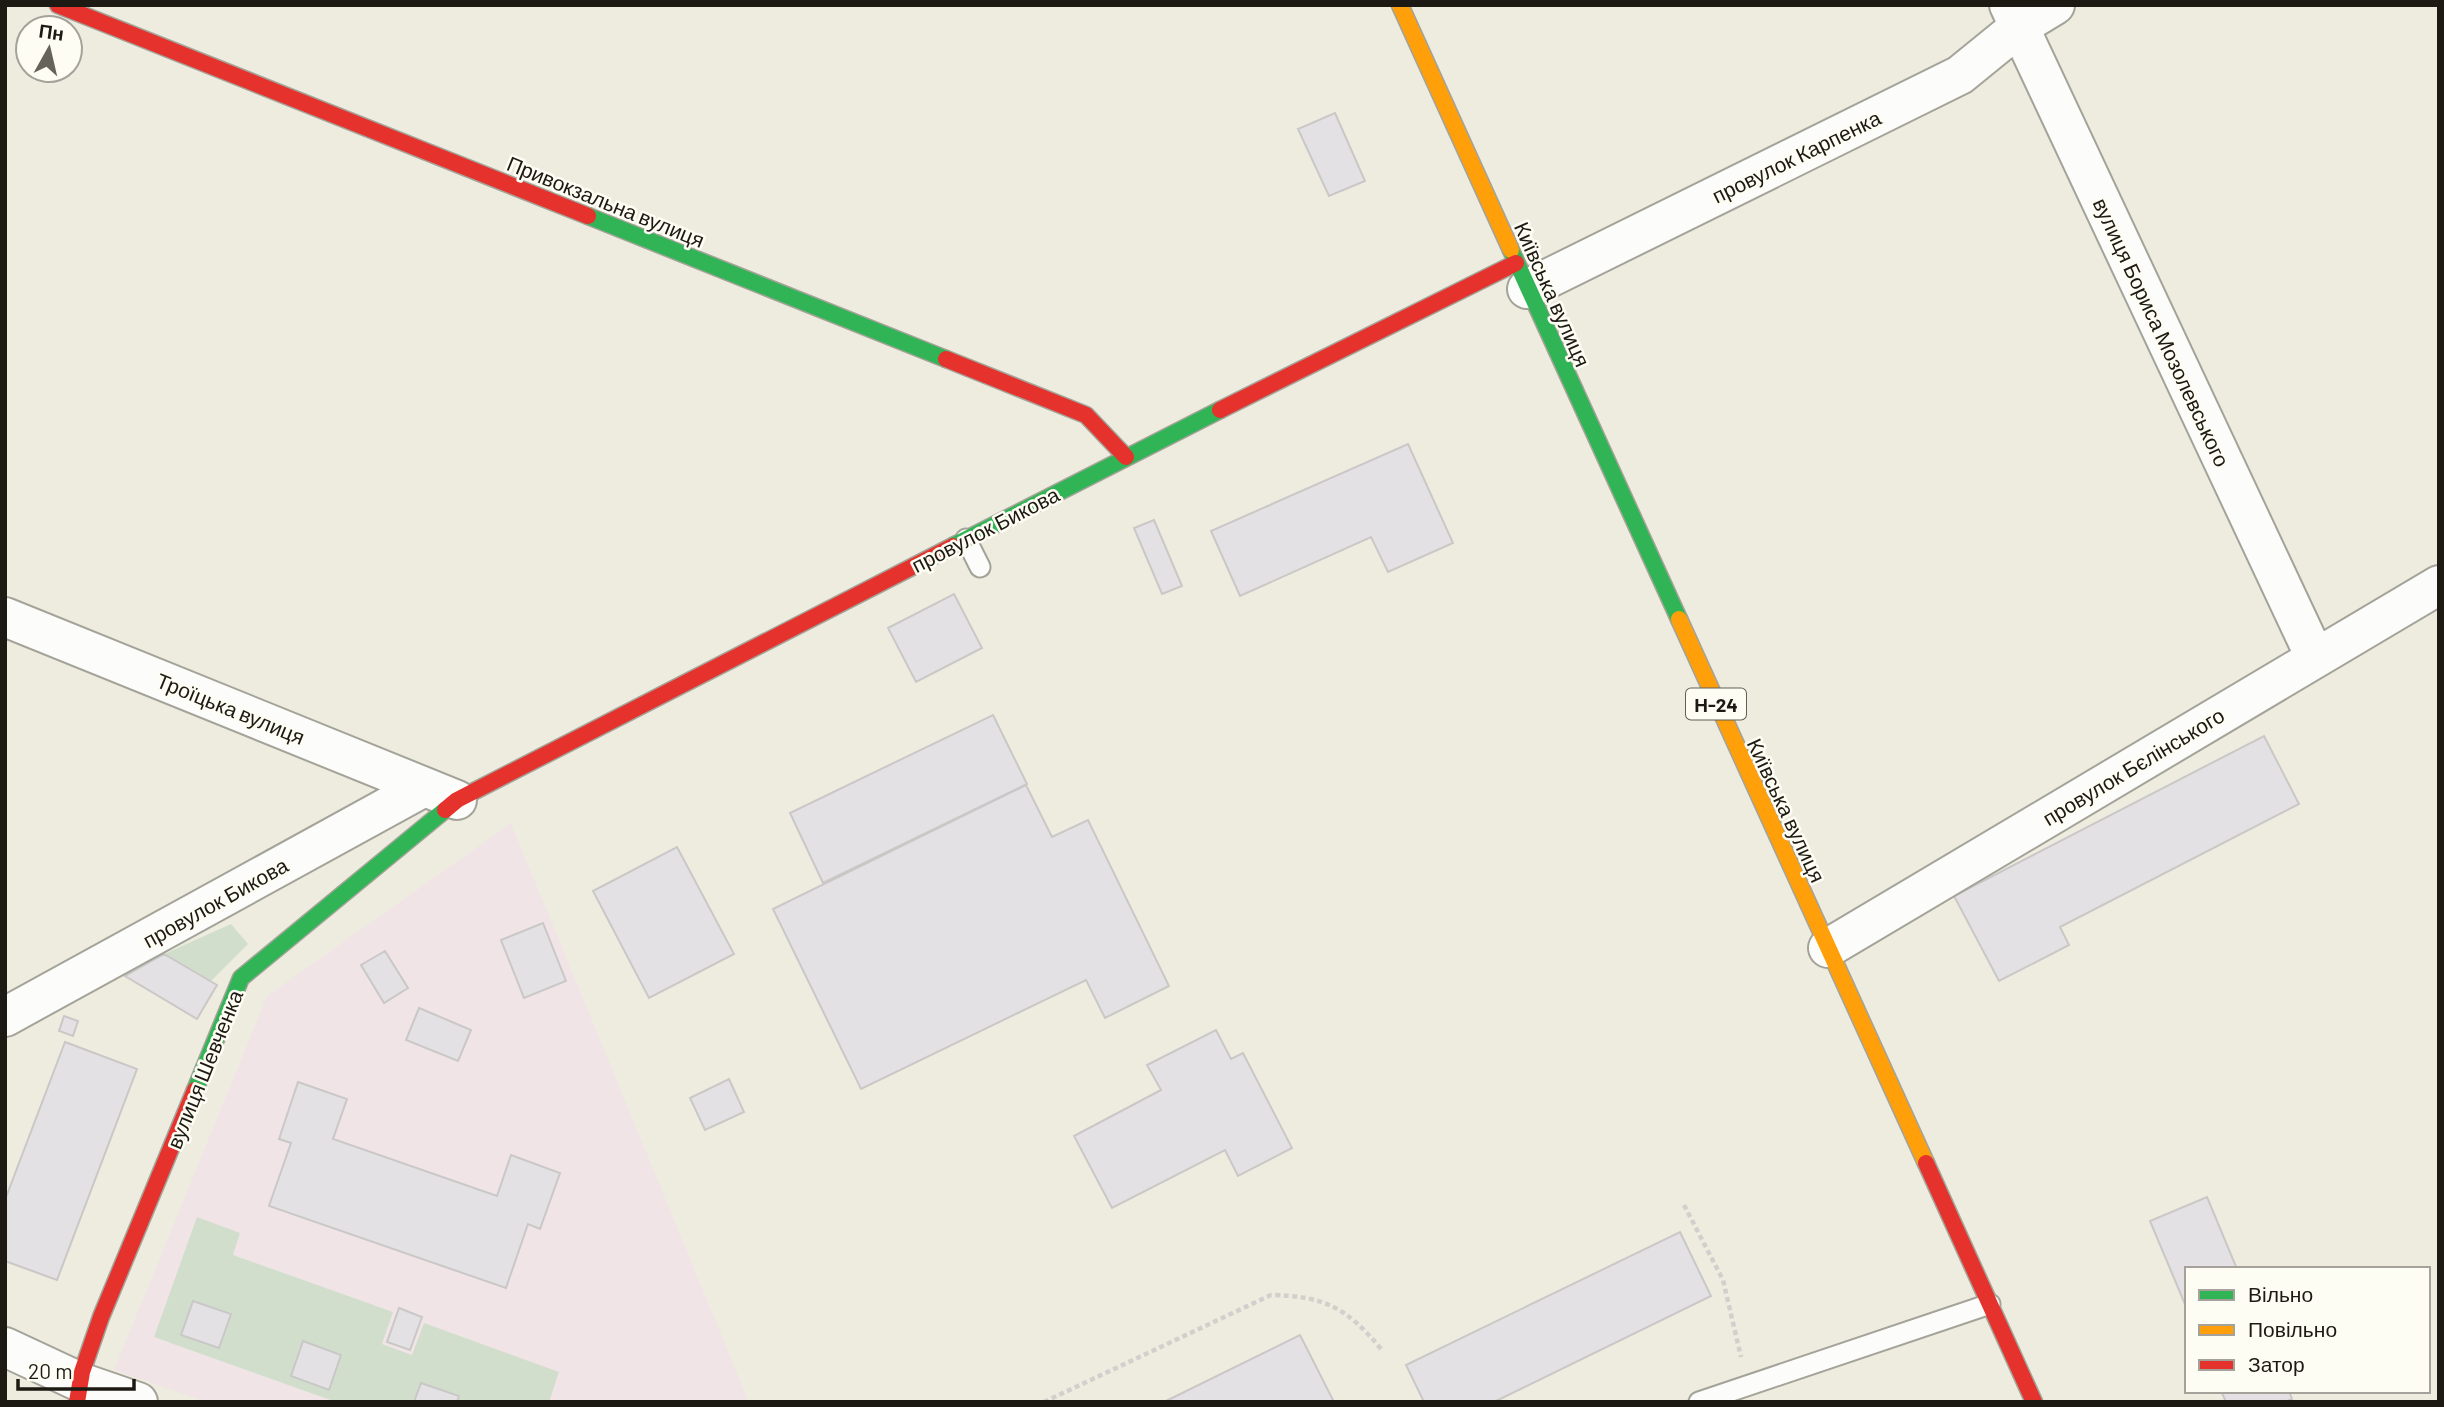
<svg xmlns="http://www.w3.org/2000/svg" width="2444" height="1407" viewBox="0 0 2444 1407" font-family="Barlow,sans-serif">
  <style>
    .education { fill: #f1e4e6 }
    .green { fill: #d1decc }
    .building { fill: #e3e1e3; stroke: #c9c8c7; stroke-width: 2 }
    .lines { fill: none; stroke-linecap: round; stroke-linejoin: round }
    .lane-casing { stroke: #a4a399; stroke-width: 23 }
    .street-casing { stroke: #a4a399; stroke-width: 42 }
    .fast-casing { stroke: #a4a399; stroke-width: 19 }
    .slow-casing { stroke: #a4a399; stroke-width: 19 }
    .jam-casing { stroke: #a4a399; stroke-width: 19 }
    .path { stroke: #d1d0cc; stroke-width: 4.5; stroke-dasharray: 5 3.5; stroke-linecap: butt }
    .lane { stroke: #fcfcfa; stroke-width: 19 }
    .street { stroke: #fcfcfa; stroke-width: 38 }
    .fast { stroke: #30b455; stroke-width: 16 }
    .slow { stroke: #ff9f0a; stroke-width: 16 }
    .jam { stroke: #e5322d; stroke-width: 16 }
    .labels { text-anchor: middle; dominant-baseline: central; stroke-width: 5; stroke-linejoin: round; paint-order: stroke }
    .shield { fill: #fefdf4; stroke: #605e56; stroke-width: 2 }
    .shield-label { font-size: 19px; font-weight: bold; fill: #1c1a12 }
    .street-label { font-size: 21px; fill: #1c1a12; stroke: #fefdf4 }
  </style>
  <rect width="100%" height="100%" fill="#eeecdf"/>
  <path class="education" d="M511,823l238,579h-543l-92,-32 153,-374z"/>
  <path class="green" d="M231,924l17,20 -37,37 -47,-27z
    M197,1217l43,16 -7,22 160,57 -11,32 30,11 12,-32 135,49 -10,30h-213l-182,-65z"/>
  <path class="building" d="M1335,113l30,68 -36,15 -31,-67z
    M1408,444l45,99 -65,29 -17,-35 -131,59 -29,-65z
    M1154,520l28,66 -20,8 -28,-66z
    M954,594l28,54 -66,34 -28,-54z
    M993,715l34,69 -204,99 -33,-70z
    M2264,736l35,68 -239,123 9,18 -70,36 -45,-85z
    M1026,785l26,52 36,-17 81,166 -64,32 -19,-38 -225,109 -88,-180z
    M677,847l57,107 -85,44 -56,-107z
    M543,923l23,58 -42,17 -23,-58z
    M385,951l23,37 -24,15 -23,-38z
    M164,954l53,31 -20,34 -72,-43z
    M419,1008l52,22 -13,31 -52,-21z
    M64,1016l14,5 -5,15 -14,-5z
    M1216,1030l15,29 12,-6 49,95 -54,28 -13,-26 -113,58 -38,-72 87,-46 -14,-25z
    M65,1042l72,27 -80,211 -52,-19v-61z
    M729,1079l15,33 -39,18 -15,-32z
    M298,1082l49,17 -14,40 164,57 14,-41 49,18 -20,56 -12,-5 -22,64 -237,-82 22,-63 -12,-4z
    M2207,1197l30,72h-50v40l-37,-88z
    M1680,1232l31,64 -217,106h-70l-18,-37z
    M193,1301l38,13 -12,34 -38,-13z
    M399,1308l23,9 -12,33 -23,-8z
    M1300,1335l34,67h-170z
    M303,1341l38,14 -12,35 -38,-14z
    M421,1383l38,13 -2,6h-43z
    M2221,1391h68l3,8 -8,3h-58z"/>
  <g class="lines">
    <defs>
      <path id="lane" d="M966,539l14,28
        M1699,1402l291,-98"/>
      <path id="street" d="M2009,5l306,652
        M1527,289l433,-214 59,-48 36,-22
        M5,617l452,183
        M1828,948l611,-363
        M5,1017l419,-230
        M5,1347l75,35 58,20"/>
      <path id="fast" d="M588,216l358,143
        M1511,250l168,369
        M953,546l267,-136
        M195,1090l46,-112 204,-168"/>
      <path id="slow" d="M1400,5l111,245
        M1679,619l247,544"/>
      <path id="jam" d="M58,5l530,211
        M946,359l140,56 40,42
        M1220,410l296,-147
        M445,810l12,-10 496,-254
        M1926,1163l108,239
        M77,1402l5,-30 19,-55 94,-227"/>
    </defs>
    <use href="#lane" class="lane-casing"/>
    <use href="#street" class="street-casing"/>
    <use href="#fast" class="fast-casing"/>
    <use href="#slow" class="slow-casing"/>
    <use href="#jam" class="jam-casing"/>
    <path class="path" d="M1684,1205l39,75 18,77
      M1044,1402l227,-107c54,1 76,13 110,54"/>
    <use href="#lane" class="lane"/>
    <use href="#street" class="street"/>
    <use href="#fast" class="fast"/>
    <use href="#slow" class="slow"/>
    <use href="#jam" class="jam"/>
  </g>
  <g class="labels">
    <rect class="shield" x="1686" y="688.5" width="60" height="31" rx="5"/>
    <g class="shield-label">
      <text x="1716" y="704">Н-24</text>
    </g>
    <g class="street-label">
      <text transform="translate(1796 156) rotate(-26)">провулок Карпенка</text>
      <text transform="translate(606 201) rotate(22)">Привокзальна вулиця</text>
      <text transform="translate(1553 294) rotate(66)">Київська вулиця</text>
      <text transform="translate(2162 332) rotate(65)">вулиця Бориса Мозолевського</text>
      <text transform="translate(985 529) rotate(-27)">провулок Бикова</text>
      <text transform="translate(231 708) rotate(22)">Троїцька вулиця</text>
      <text transform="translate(2133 766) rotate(-31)">провулок Бєлінського</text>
      <text transform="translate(1787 810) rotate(65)">Київська вулиця</text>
      <text transform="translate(215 902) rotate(-29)">провулок Бикова</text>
      <text transform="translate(204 1069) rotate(-68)">вулиця Шевченка</text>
    </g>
  </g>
  <rect width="2444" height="1407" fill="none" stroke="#1c1a12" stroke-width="14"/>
  <rect x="2185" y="1267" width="245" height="126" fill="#fefdf4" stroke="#a4a29a" stroke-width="2"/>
  <rect x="2199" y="1290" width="35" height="10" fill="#30b455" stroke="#a4a29a" stroke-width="2"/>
  <text x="2248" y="1302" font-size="21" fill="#1c1a12">Вільно</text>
  <rect x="2199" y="1325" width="35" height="10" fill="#ff9f0a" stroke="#a4a29a" stroke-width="2"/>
  <text x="2248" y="1337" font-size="21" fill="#1c1a12">Повільно</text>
  <rect x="2199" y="1360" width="35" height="10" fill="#e5322d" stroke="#a4a29a" stroke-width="2"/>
  <text x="2248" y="1372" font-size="21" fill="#1c1a12">Затор</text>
  <g transform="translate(49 49) rotate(8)"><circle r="33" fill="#fefdf4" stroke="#a4a29a" stroke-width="2"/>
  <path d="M0-5L12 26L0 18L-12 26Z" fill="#66645a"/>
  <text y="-10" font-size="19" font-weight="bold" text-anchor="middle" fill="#1c1a12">Пн</text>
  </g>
  <path d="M18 1379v10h116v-10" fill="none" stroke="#1c1a12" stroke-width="3.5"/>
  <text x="28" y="1379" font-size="21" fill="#1c1a12" stroke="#fefdf4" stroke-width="5" paint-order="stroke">20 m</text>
</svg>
